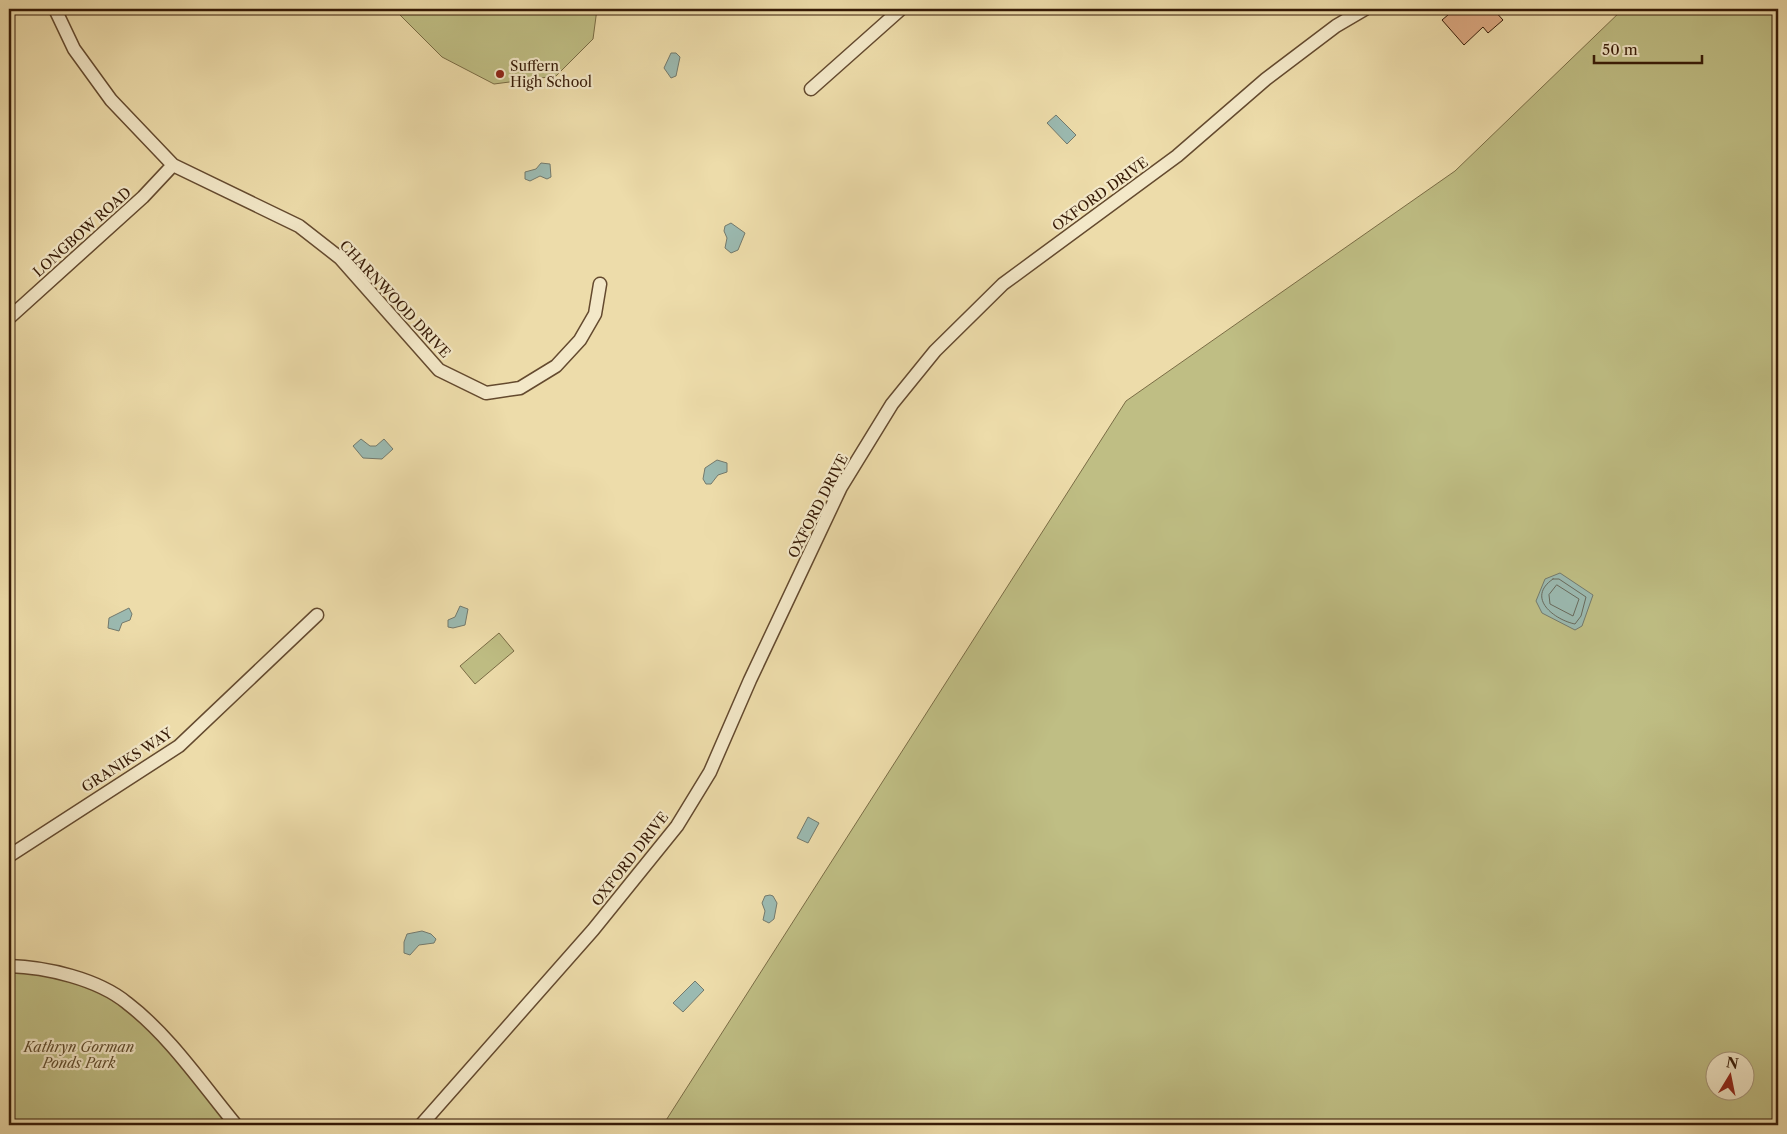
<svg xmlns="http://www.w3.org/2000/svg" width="1787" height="1134" viewBox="0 0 1787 1134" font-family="'Libre Caslon Text',serif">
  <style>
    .green { fill: #bfbe84; stroke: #7a6c45; fill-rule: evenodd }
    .water { fill: #9bbab1; stroke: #737a6d }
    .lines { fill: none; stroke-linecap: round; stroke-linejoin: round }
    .shore { stroke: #686a5c; stroke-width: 1 }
    .building { fill: #dca982; stroke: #361a06 }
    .minor-casing { stroke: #644a2f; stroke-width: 15 }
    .minor { stroke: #f3e8c8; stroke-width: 12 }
    .poi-dot { fill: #8f2418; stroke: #f3e8c8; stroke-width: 2 }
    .labels { text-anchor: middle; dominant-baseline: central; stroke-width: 4.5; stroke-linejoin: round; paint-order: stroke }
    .poi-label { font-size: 14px; fill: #361a06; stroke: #f3e8c8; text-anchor: start }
    .street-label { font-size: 14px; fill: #361a06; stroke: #f3e8c8 }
    .park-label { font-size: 14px; font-style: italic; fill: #5f4b2c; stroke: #f3e8c8 }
  </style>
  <rect width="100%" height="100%" fill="#eddcaa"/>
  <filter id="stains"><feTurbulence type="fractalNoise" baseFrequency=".004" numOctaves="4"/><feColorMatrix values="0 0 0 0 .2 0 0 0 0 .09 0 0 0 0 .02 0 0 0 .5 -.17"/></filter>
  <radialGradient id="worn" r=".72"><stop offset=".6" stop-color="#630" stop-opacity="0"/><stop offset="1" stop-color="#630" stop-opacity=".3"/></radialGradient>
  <path class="green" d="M394,9h203l-4,30 -37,37 -62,8 -52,-27z
    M1623,9h155v1116h-1115l463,-724 329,-230zM1714,1062h30v30h-30z
    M499,633l15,18 -39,33 -15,-18z
    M9,966l22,1 95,34 110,124h-227z"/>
  <path class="water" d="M671,53h5l4,4 -4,19 -5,2 -7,-10z
    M1056,115l20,20 -9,9 -20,-21z
    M541,163l9,1 1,13 -4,2 -7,-3 -10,5 -5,-2v-7l11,-3z
    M731,223l14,10 -7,17 -7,3 -6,-5 2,-10 -3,-7 1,-5z
    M361,439l9,7h6l8,-7 9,10 -11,10 -19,-1 -10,-12z
    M717,460l10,3v9l-9,3 -7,9h-5l-3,-5 2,-11z
    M1560,573l33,22 -11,31 -7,4 -33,-17 -6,-12 9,-22z
    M460,606l8,3 -3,16 -12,3 -5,-1v-7l7,-3z
    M129,608l3,6 -2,6 -8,3 -3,8 -11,-3 1,-10z
    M808,817l11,6 -11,20 -11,-5z
    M770,895l3,1 4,7 -3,16 -5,4 -6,-3 2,-9 -3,-8 3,-7z
    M422,931l9,3 5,5 -2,4 -15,2 -9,10 -6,-2v-11l3,-8z
    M695,981l9,9 -21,22 -10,-9z"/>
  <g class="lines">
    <path class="shore" d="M1553,579h6l27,18 -5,19 -6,8c-20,-4 -50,-26 -22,-45z
      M1557,585l22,14 -6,17 -23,-12 -1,-9z"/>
  </g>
  <path class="building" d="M1455,9h38l10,11 -15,13 -5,-6 -19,18 -22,-25z"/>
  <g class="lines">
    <defs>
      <path id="minor" d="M55,9l19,40 37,51 62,65 126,61 41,32 99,112 47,23 34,-5 36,-22 24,-26 15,-26 5,-30
        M811,89l90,-80
        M9,318l134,-121 30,-32
        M9,856l170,-110 138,-131
        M9,966c37,1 89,13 118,37 43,33 75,81 109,122
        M421,1125l172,-195 84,-104 33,-54 40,-92 91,-193 51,-83 43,-53 68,-67 174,-128 89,-77 70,-53 29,-17"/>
    </defs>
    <use href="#minor" class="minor-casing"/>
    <use href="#minor" class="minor"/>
  </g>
  <circle class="poi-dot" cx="500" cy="74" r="5"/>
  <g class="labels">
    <g class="poi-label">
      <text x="510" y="66">Suffern<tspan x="510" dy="16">High School</tspan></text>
    </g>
    <g class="street-label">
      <text transform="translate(1100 194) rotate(-36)">OXFORD DRIVE</text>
      <text transform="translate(82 232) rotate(-42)">LONGBOW ROAD</text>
      <text transform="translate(395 299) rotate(47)">CHARNWOOD DRIVE</text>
      <text transform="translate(818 506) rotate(-63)">OXFORD DRIVE</text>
      <text transform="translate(127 760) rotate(-33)">GRANIKS WAY</text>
      <text transform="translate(630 859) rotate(-52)">OXFORD DRIVE</text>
    </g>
    <g class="park-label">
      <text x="79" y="1047">Kathryn Gorman<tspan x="79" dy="16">Ponds Park</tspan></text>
    </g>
  </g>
  <rect width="1787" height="1134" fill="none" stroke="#eddcaa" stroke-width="30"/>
  <rect x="10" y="10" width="1767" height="1114" fill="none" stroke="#361a06" stroke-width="2.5"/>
  <rect x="15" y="15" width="1757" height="1104" fill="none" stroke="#361a06"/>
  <g transform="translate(1730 1076) rotate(10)"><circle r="24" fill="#f3e8c8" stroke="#a7967a"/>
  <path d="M0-4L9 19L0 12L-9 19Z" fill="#8f2418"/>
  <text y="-8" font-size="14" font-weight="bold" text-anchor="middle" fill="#361a06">N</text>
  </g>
  <path d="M1594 55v8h108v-8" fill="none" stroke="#361a06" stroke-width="2.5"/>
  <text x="1602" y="55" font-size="15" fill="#361a06" stroke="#f3e8c8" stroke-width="4" paint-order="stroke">50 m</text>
  <rect width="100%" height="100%" filter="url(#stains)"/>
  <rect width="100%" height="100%" fill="url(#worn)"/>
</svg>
